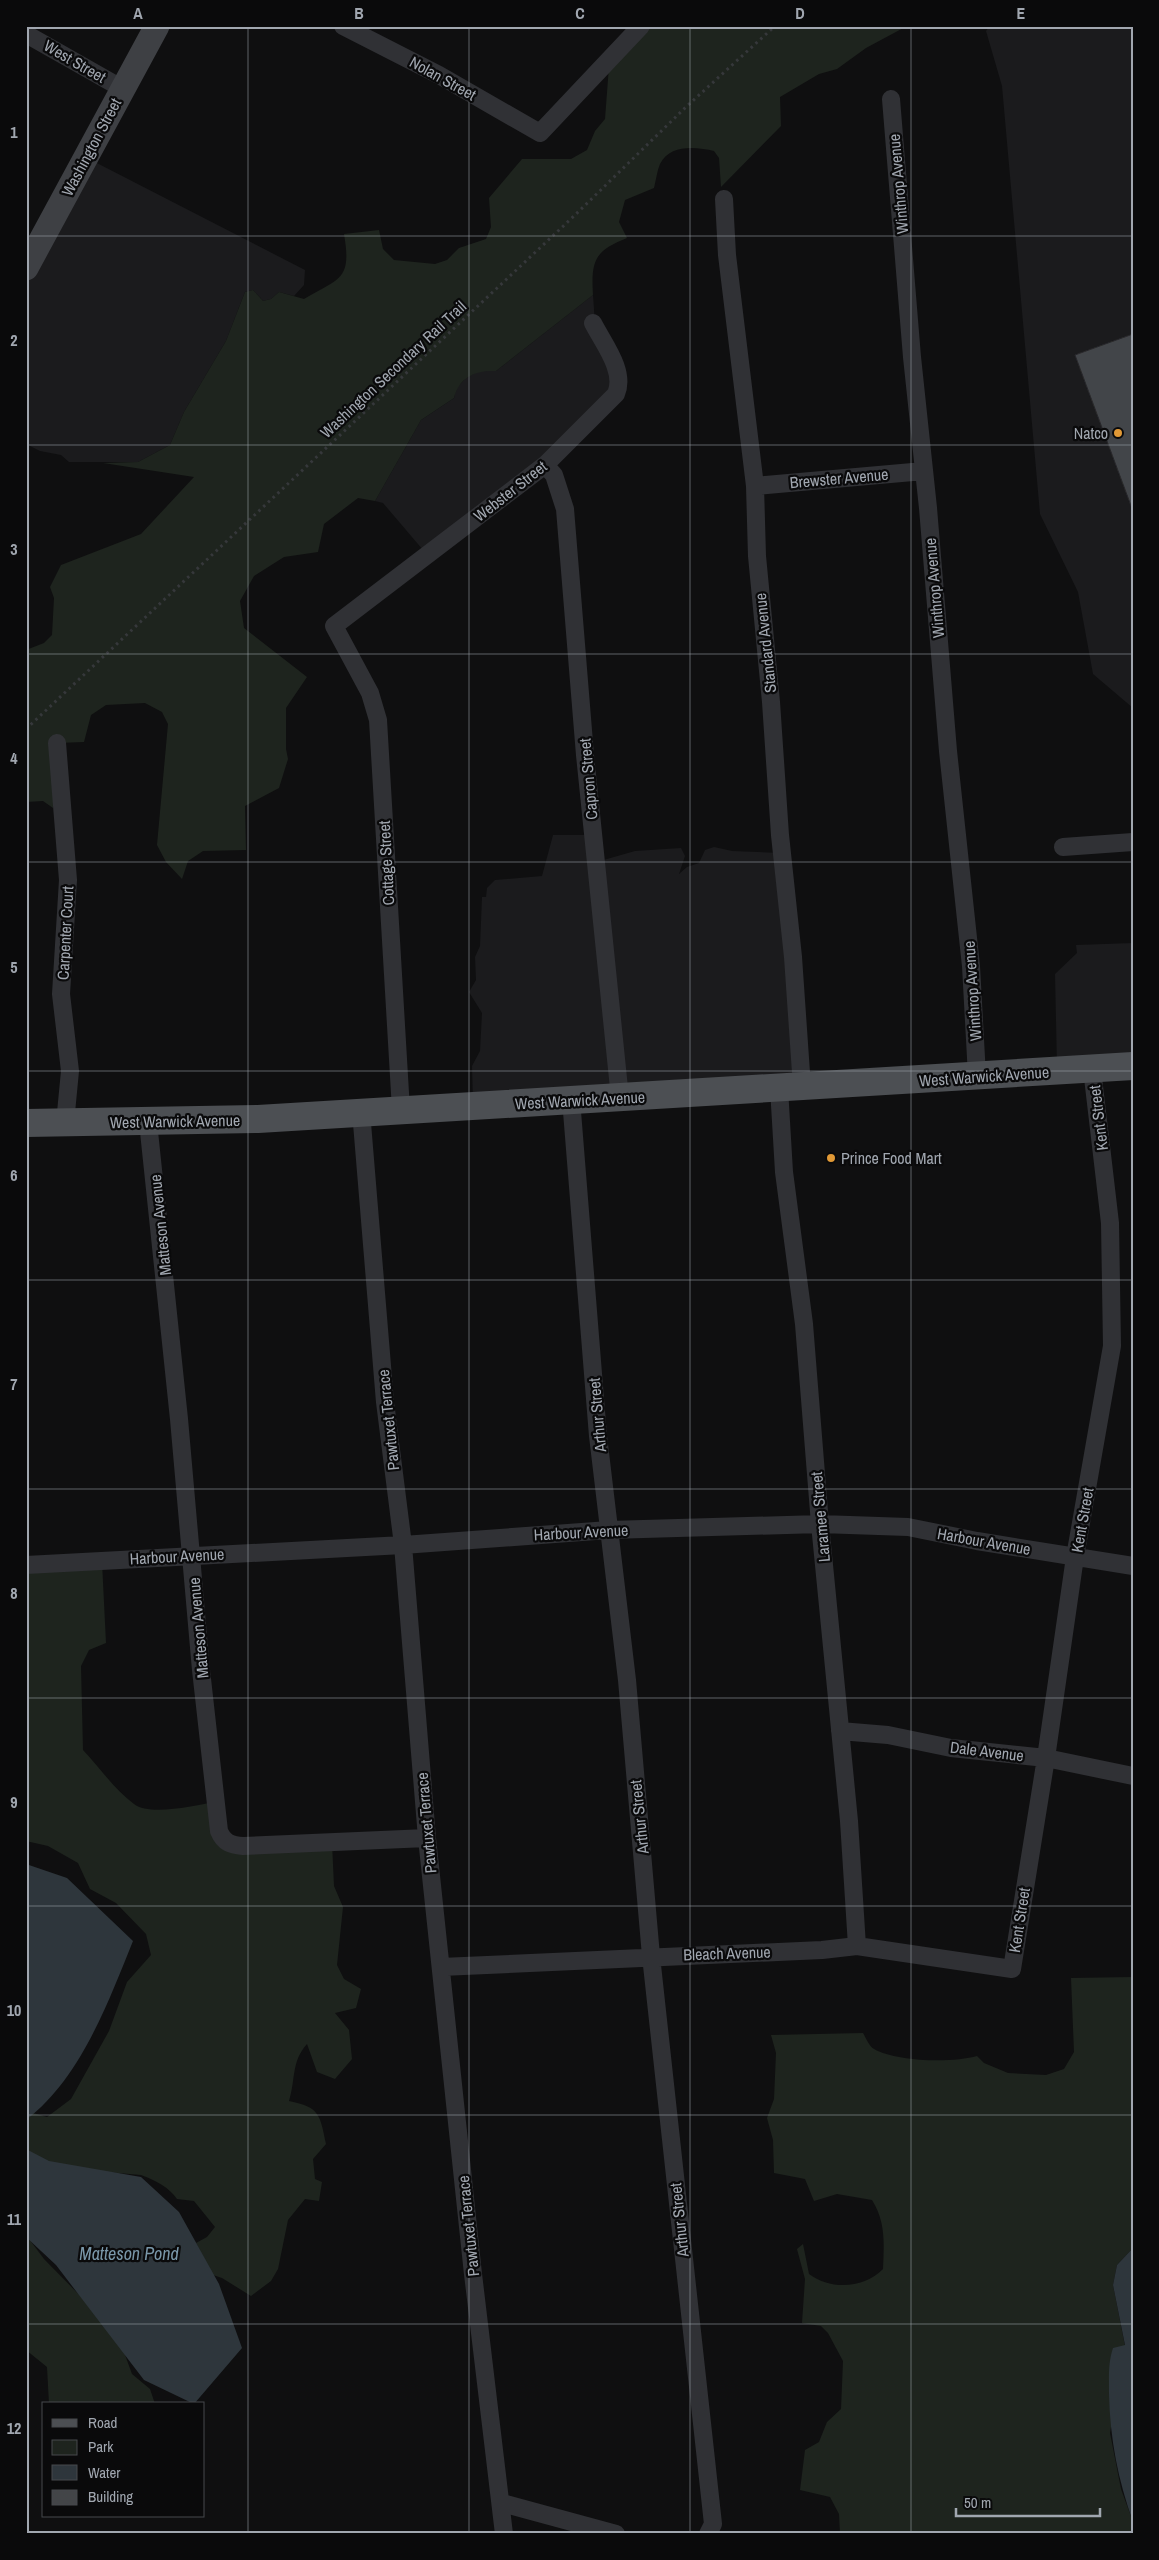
<svg xmlns="http://www.w3.org/2000/svg" width="1159" height="2560" viewBox="0 0 1159 2560" font-family="'Archivo Narrow',sans-serif">
  <style>
    .built { fill: #1b1b1d }
    .green { fill: #1e241e }
    .water { fill: #2e363c }
    .building { fill: #434548; stroke: #29292c; filter: url(#shadow) }
    .lines { fill: none; stroke-linecap: round; stroke-linejoin: round }
    .path { stroke: #36383b; stroke-width: 3; stroke-dasharray: 2.5 4; stroke-linecap: butt }
    .street { stroke: #303135; stroke-width: 18 }
    .secondary { stroke: #3e4044; stroke-width: 25 }
    .primary { stroke: #4c4f53; stroke-width: 28 }
    .grid { fill: none; stroke: #a1a7b0; stroke-width: 1; stroke-opacity: 0.55 }
    .poi-dot { fill: #e19936; stroke: #0a0a0b; stroke-width: 2 }
    .labels { text-anchor: middle; dominant-baseline: central; stroke-width: 4.5; stroke-linejoin: round; paint-order: stroke }
    .street-label { font-size: 16px; fill: #a1a7b0; stroke: #0a0a0b }
    .poi-label { font-size: 16px; fill: #a1a7b0; stroke: #0a0a0b; text-anchor: end }
    .water-label { font-size: 18px; font-style: italic; fill: #7a97a9; stroke: #0a0a0b }
    .neatline { fill: none; stroke: #a1a7b0; stroke-width: 2 }
    .grid-label { font-size: 16px; text-anchor: middle; font-weight: bold; fill: #a1a7b0 }
  </style>
  <defs>
    <filter id="shadow"><feDropShadow dx="4.5" dy="4.5" stdDeviation="1" flood-color="#0009"/></filter>
  </defs>
  <rect width="100%" height="100%" fill="#0f0f10"/>
  <path class="built" d="M990,26h143v682l-40,-34 -15,-82 -38,-78 -38,-428 -16,-55z
    M91,160l214,110 -1,15 -10,11 -15,-4 -8,7 -8,2 -10,-11 -8,2 -19,49 -42,71 -14,33 -32,17h-69l-8,-7 -21,-4 -14,-7v-178z
    M593,295l2,29 23,66 -189,167 -46,-54 -8,-2 46,-81 33,-22 2,-10 10,-10 14,-8 16,1z
    M553,835h40l7,26 35,-10 46,-3 4,8 -6,18 8,-7 12,-4 6,-13 9,-3 18,4 50,2 21,229 -330,21 -1,-37 8,-15 2,-38 -13,-21 7,-12 -1,-23 5,-11 2,-49h4l1,-9 8,-8 47,-4z
    M1133,943v122l-76,2 -2,-93 22,-21 -1,-8z"/>
  <path class="green" d="M640,26h267l-41,22 -29,21 -18,5 -39,23 1,29 -60,61 -2,-29 -5,-7c-18,-4 -44,-7 -54,13 -3,7 -4,16 -6,24l-29,12 -6,22 8,16c-33,13 -36,23 -34,57l-97,76c-20,-1 -37,6 -42,27l-33,22 -46,81 -17,-3 -34,26 -6,28 -34,5 -30,19 -14,25 4,27 63,49 -21,31v41l2,10 -9,29 -34,18 1,44 -43,1 -15,10 -6,18 -16,-17 -9,-17 11,-121 -6,-12 -17,-9 -39,2 -15,10 -7,27 -27,1 -4,65 -10,-7 -17,1v-152l18,-7 8,-8 2,-37 -4,-11 11,-22 80,-31 53,-57 -91,-14 35,-1 32,-17 14,-33 42,-71 19,-49 8,-2 10,11 8,-2 8,-7 25,7c36,-21 48,-19 40,-65l35,-4 4,19 11,11 41,4 12,-4 12,-12 27,-9 5,-12 -2,-29 33,-39h49l16,-9 8,-19 10,-12 4,-53z
    M102,1562l4,81 -17,7 -8,16 2,84c16,17 32,40 51,54 15,12 61,2 80,-2l15,39 103,2 2,43 9,21 -6,58 7,14 17,10 -5,19 -21,5 14,17 3,29 -17,20 -18,-7 -10,-28c-16,18 -11,34 -18,57 31,6 31,14 37,43l-13,15 2,20 7,3 -3,19 -14,-2 -17,21 -10,49 -7,12 -20,15 -29,-18 -9,-3 -17,-32 11,-6 8,-10 -21,-26 -17,-2c-8,-12 -22,-19 -36,-24l-115,-10v-54l21,6 24,-18 38,-68 18,-49 24,-27 -5,-21 -30,-31 -26,-14 -12,-26 -30,-17 -22,-5v-278z
    M1133,1977v271l-16,17 -4,20 12,61 -15,87 11,56 12,33v12h-293l-1,-20 -9,-17 -30,-7 5,-40 14,-8 8,-20 14,-13 2,-48 -15,-28 -7,-7 -19,-3 3,-44 -8,-30 6,-5 6,30c21,16 55,15 74,-5 1,-25 3,-47 -11,-69l-35,-6 -23,7 -9,-22 -31,-6 -1,-33 -6,-22 7,-19 2,-46 -5,-18 92,-2c3,5 6,13 11,16 23,13 79,14 103,7l7,7 24,10 38,2 18,-6 10,-17 -3,-74z
    M26,2235l18,24 59,60 17,22 12,33 18,15 5,15h-106l-2,-37 -21,-17z"/>
  <path class="water" d="M26,1864l41,14 66,63c-25,62 -53,138 -107,179z
    M26,2149l23,12 92,16 38,35 40,72 23,64 -48,56 -50,-24 -88,-115 -30,-28z
    M1133,2248v274c-15,-42 -23,-83 -24,-128 0,-17 -1,-31 4,-46l12,-3 -12,-60 4,-20z"/>
  <path class="building" d="M1133,334v177l-58,-156z"/>
  <g class="lines">
    <path class="path" d="M26,729l548,-513 113,-110 88,-80"/>
    <path class="street" d="M343,26l96,49 101,58 101,-107
      M26,34l97,55
      M891,99l21,258 16,151 20,243 23,215 6,110
      M724,199l3,56 28,231 2,70 14,146 9,133 13,122 9,130
      M545,465l9,10 11,34 20,246 35,343
      M755,486l169,-15
      M57,743l11,137 -7,114 9,77 -5,52
      M1063,847l70,-5
      M779,1088l5,84 20,152 16,200 29,297 8,125
      M571,1099l27,337 29,244 24,276 62,568 -5,10
      M401,1110l-23,-390 -8,-27 -36,-67 211,-161 71,-71c10,-23 -13,-51 -23,-71
      M361,1111l24,291 18,143 24,293 46,436 31,260
      M148,1122l31,297 22,251 18,161c5,12 12,14 24,15l184,-8
      M26,1565l377,-20 206,-15 211,-6 88,3 69,14 156,25
      M840,1731l48,4 63,13 95,10 87,18
      M441,1967l381,-17 35,-4 155,23 34,-211 29,-201 37,-211 -2,-123 -18,-154
      M502,2503l114,31"/>
    <path class="secondary" d="M26,268l131,-242"/>
    <path class="primary" d="M26,1123l232,-4 875,-53"/>
  </g>
  <path class="grid" d="M248,26v2508M469,26v2508M690,26v2508M911,26v2508M26,236h1107M26,445h1107M26,654h1107M26,862h1107M26,1071h1107M26,1280h1107M26,1489h1107M26,1698h1107M26,1906h1107M26,2115h1107M26,2324h1107"/>
  <g class="poi-dot">
    <circle cx="1118" cy="433" r="5"/>
    <circle cx="831" cy="1158" r="5"/>
  </g>
  <g class="labels">
    <g class="street-label">
      <text transform="translate(75 61) rotate(30)">West Street</text>
      <text transform="translate(443 78) rotate(29)">Nolan Street</text>
      <text transform="translate(91 147) rotate(-62)">Washington Street</text>
      <text transform="translate(898 184) rotate(-95)">Winthrop Avenue</text>
      <text transform="translate(393 369) rotate(-43)">Washington Secondary Rail Trail</text>
      <text transform="translate(839 478) rotate(-5)">Brewster Avenue</text>
      <text transform="translate(510 491) rotate(-38)">Webster Street</text>
      <text transform="translate(934 588) rotate(-95)">Winthrop Avenue</text>
      <text transform="translate(765 643) rotate(-96)">Standard Avenue</text>
      <text transform="translate(588 779) rotate(-95)">Capron Street</text>
      <text transform="translate(386 863) rotate(-93)">Cottage Street</text>
      <text transform="translate(65 933) rotate(-87)">Carpenter Court</text>
      <text transform="translate(972 991) rotate(-94)">Winthrop Avenue</text>
      <text transform="translate(984 1076) rotate(-4)">West Warwick Avenue</text>
      <text transform="translate(580 1100) rotate(-3)">West Warwick Avenue</text>
      <text transform="translate(1098 1118) rotate(-97)">Kent Street</text>
      <text transform="translate(175 1121) rotate(-1)">West Warwick Avenue</text>
      <text transform="translate(160 1225) rotate(-96)">Matteson Avenue</text>
      <text transform="translate(597 1415) rotate(-95)">Arthur Street</text>
      <text transform="translate(388 1420) rotate(-96)">Pawtuxet Terrace</text>
      <text transform="translate(820 1517) rotate(-95)">Laramee Street</text>
      <text transform="translate(1082 1520) rotate(-80)">Kent Street</text>
      <text transform="translate(581 1532) rotate(-3)">Harbour Avenue</text>
      <text transform="translate(984 1541) rotate(10)">Harbour Avenue</text>
      <text transform="translate(177 1556) rotate(-3)">Harbour Avenue</text>
      <text transform="translate(198 1628) rotate(-95)">Matteson Avenue</text>
      <text transform="translate(987 1751) rotate(7)">Dale Avenue</text>
      <text transform="translate(639 1817) rotate(-96)">Arthur Street</text>
      <text transform="translate(426 1823) rotate(-95)">Pawtuxet Terrace</text>
      <text transform="translate(1019 1920) rotate(-81)">Kent Street</text>
      <text transform="translate(727 1953) rotate(-2)">Bleach Avenue</text>
      <text transform="translate(679 2220) rotate(-96)">Arthur Street</text>
      <text transform="translate(468 2226) rotate(-96)">Pawtuxet Terrace</text>
    </g>
    <g class="poi-label">
      <text x="1108" y="433">Natco</text>
      <text x="841" y="1158" text-anchor="start">Prince Food Mart</text>
    </g>
    <g class="water-label">
      <text x="129" y="2253">Matteson Pond</text>
    </g>
  </g>
  <rect width="1159" height="2560" fill="none" stroke="#0a0a0b" stroke-width="55"/>
  <rect x="42" y="2402" width="162" height="115" fill="#0a0a0b" stroke="#46494d"/>
  <rect x="52" y="2419" width="25" height="8" fill="#4c4f53" stroke="#46494d"/>
  <text x="88" y="2428" font-size="15" fill="#a1a7b0">Road</text>
  <rect x="52" y="2440" width="25" height="15" fill="#1e241e" stroke="#46494d"/>
  <text x="88" y="2452" font-size="15" fill="#a1a7b0">Park</text>
  <rect x="52" y="2465" width="25" height="15" fill="#2e363c" stroke="#46494d"/>
  <text x="88" y="2478" font-size="15" fill="#a1a7b0">Water</text>
  <rect x="52" y="2490" width="25" height="15" fill="#434548" stroke="#46494d"/>
  <text x="88" y="2502" font-size="15" fill="#a1a7b0">Building</text>
  <path d="M956 2508v8h144v-8" fill="none" stroke="#a1a7b0" stroke-width="2.5"/>
  <text x="964" y="2508" font-size="15" fill="#a1a7b0" stroke="#0a0a0b" stroke-width="4" paint-order="stroke">50 m</text>
  <rect x="28" y="28" width="1104" height="2504" class="neatline"/>
  <g class="grid-label">
    <text x="138" y="19">A</text>
    <text x="359" y="19">B</text>
    <text x="580" y="19">C</text>
    <text x="800" y="19">D</text>
    <text x="1021" y="19">E</text>
    <text x="14" y="138">1</text>
    <text x="14" y="346">2</text>
    <text x="14" y="555">3</text>
    <text x="14" y="764">4</text>
    <text x="14" y="973">5</text>
    <text x="14" y="1181">6</text>
    <text x="14" y="1390">7</text>
    <text x="14" y="1599">8</text>
    <text x="14" y="1808">9</text>
    <text x="14" y="2016">10</text>
    <text x="14" y="2225">11</text>
    <text x="14" y="2434">12</text>
  </g>
</svg>
